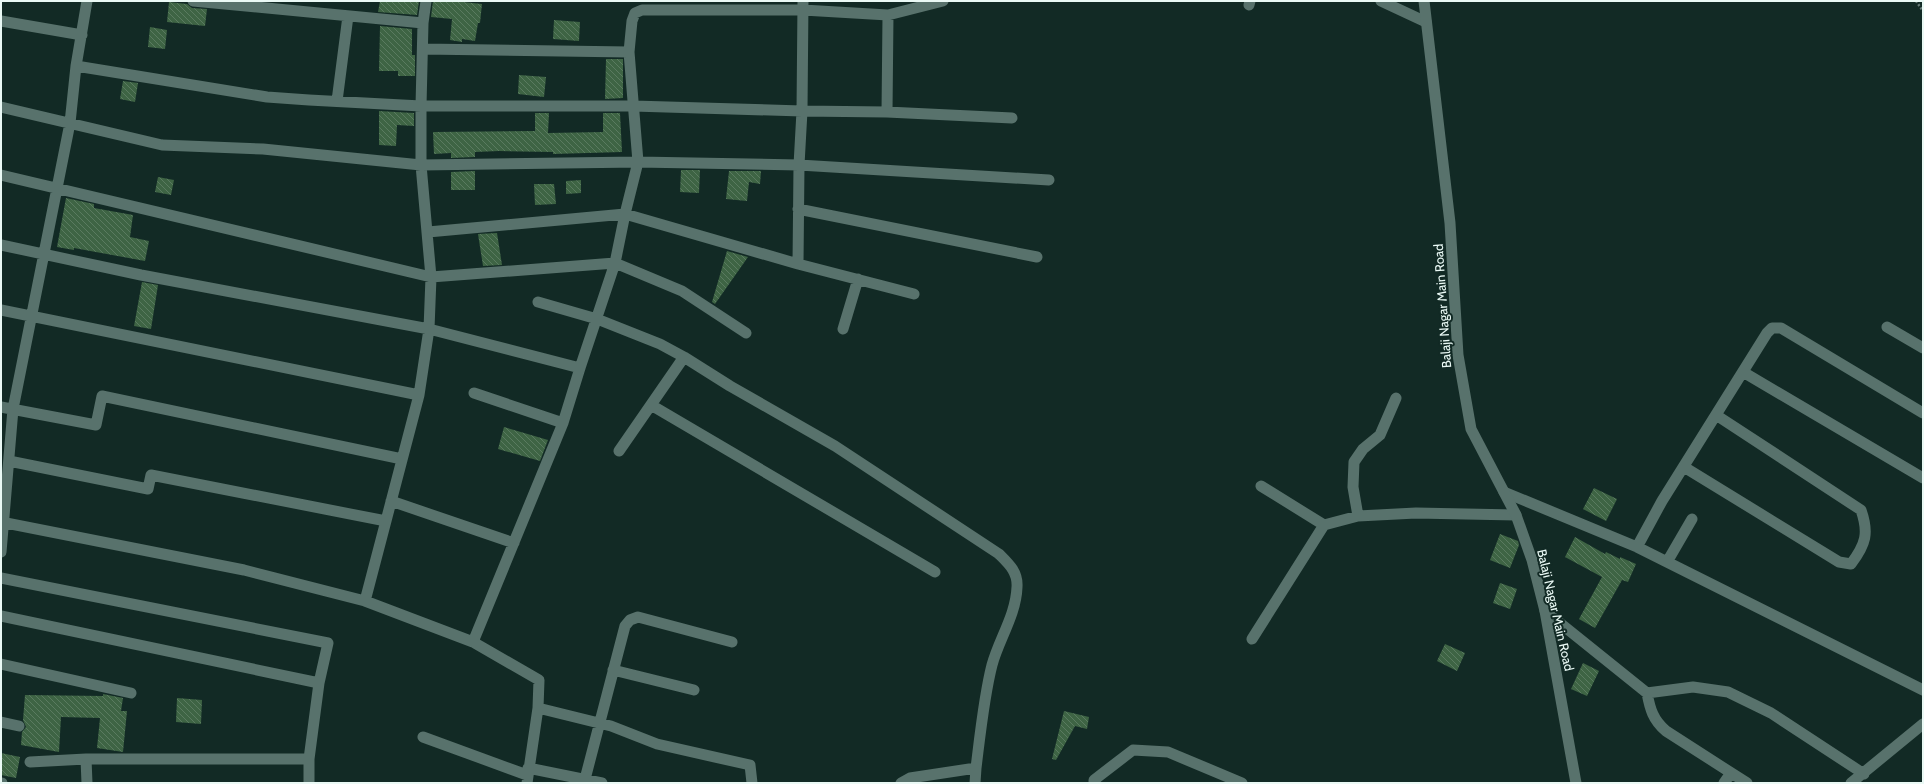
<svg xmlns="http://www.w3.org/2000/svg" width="1924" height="784" viewBox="0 0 1924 784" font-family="Cabin,sans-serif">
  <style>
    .building { fill: url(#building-back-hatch) }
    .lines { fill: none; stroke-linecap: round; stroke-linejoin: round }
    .path { stroke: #687c78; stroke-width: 2.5; stroke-dasharray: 2 2; stroke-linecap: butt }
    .minor { stroke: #58726c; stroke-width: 11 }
    .tertiary { stroke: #58726c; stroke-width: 11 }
    .labels { text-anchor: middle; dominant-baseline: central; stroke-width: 4; stroke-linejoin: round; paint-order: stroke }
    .street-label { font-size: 13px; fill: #eaf9f5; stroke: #122a25 }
  </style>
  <defs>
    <pattern id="building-back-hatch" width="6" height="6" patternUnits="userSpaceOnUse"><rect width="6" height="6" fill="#3e6444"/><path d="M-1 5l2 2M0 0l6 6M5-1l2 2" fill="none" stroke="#5a7b60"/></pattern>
  </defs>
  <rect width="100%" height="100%" fill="#122a25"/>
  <path class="building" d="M380,1h39l-2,14 -39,-3z
    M433,1h21l28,3 -2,19h-2l-3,18 -13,-2v3l-12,-2 2,-21 -21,-2z
    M169,2l18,2 5,4 15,1 -2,17 -38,-4z
    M554,20l26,2 -1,19 -26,-2z
    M380,26l32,3v26h3v21h-17v-5h-19z
    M150,27l17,3 -2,19 -17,-2z
    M606,59h17v39l-18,1z
    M519,75l27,2 -2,20 -26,-3z
    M123,81l15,2 -3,19 -15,-3z
    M379,111l35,2v13l-17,-1 -1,21 -17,-1z
    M535,113h14l-1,20 55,-1v-19h17l2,39 -69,2v-2l-54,-1 -24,1v5l-24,1v-5l-17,1 -1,-22 102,-1z
    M681,170h19l-1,23 -19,-1z
    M475,171v19h-24v-18z
    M729,171h32l-1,13 -11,-2 -2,19 -21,-2z
    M158,177l16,3 -3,15 -16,-3z
    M581,180v13l-15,1v-13z
    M534,184h20l2,20 -21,1z
    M66,198l28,6v4l39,7 -3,22 19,4 -4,20 -71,-13v2l-17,-3z
    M497,233l5,32 -19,1 -5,-32z
    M727,251l21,6 -33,47 -3,-2z
    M142,282l16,3 -7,44 -17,-3z
    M504,427l44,13 -8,21 -42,-12z
    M1594,488l23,11 -11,22 -23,-12z
    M1500,534l18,7 1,4 -9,23 -20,-8z
    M1575,537l30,17 1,-2 14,7v-2l16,7 -8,18 -6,-2 -27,48 -16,-9 23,-42 -37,-20z
    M1500,583l17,6 -7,20 -17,-6z
    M1445,644l20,9 -8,18 -20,-10z
    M1583,663l16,8 -12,25 -16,-7z
    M103,694l20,4 -2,13h6l-4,41 -26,-4 3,-30 -39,-1 -2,35 -38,-7 1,-13 4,-5 -3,-7 2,-25 78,1z
    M177,698l25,2 -1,24 -25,-2z
    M1064,711l25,6 -2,12 -12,-3 -19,34 -4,-1z
    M1,753l19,4 -4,21 -15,-3z"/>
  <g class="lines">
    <path class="path" d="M1916,1l7,10"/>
    <path class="minor" d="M193,1l230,22
      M426,1l-3,22 -2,83v59l10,112 -2,52 151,39
      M1381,1l45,21
      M1249,5l1,-4
      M1,21l81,14
      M423,49l206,3
      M76,66l191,31 42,3 112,6h212l169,5 85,1 1,-97
      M337,101l11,-85
      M1,107l161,38 101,4 158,16 217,-3 161,3 250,15
      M887,112l125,6
      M1,175l430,102 184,-14 67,28 64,42
      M798,209l239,48
      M428,232l197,-18 173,50 116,30
      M1,245l140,30 288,54 -10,66 -54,206 108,41
      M798,264l1,-99 3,-54 1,-110
      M538,302l59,17 63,25 24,13 46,29 105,60 164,108c10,10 19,18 18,33 -1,28 -18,52 -25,78 -8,31 -12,71 -16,103l-1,15
      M1,310l418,85
      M1887,327l36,21
      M843,329l15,-50
      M1743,372l180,106
      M474,393l89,30
      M651,405l284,167
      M1,407l95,18 6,-29 300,63
      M619,451l65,-94
      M9,461l139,28 3,-14 235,46
      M1684,467l155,95 12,2c15,-20 18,-31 10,-54l-145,-95
      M1261,486l63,39
      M1504,492l133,55 286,143
      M391,501l123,42
      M1358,516l-5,-29 1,-25 9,-13 17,-14 16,-37
      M1,522l243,48 121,31
      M1637,547l25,-46 105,-168 5,-5h9l142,85
      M1,552l12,-143 57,-286 6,-57 11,-65
      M1667,562l25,-43
      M1,578l327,65 -9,40 -10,76
      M1545,611l102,82c3,16 6,27 19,38l81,52
      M1,616l318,67
      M1252,639l72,-114 34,-9 58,-3 100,2
      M1,664l130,29
      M613,670l81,20
      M1647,693l46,-6 35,5 43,21 93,61
      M538,708l73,18 46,18 93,21 2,18
      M1,722l18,4
      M423,737l104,38
      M30,762l56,-3
      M528,768l74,15
      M1,783h1
      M87,783l-1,-24h223v24
      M527,783l11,-75 1,-28 -66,-38 90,-219 17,-55 35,-105 10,-49 13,-52 -9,-110 3,-31 3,-8 7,-3h161l85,5 55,-14
      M584,783l41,-157 5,-6 8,-3 94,25
      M901,783l9,-5 66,-10
      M1094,783v-3l39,-30 35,2 74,31
      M1724,783l7,-10
      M1851,783l72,-59"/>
    <path class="tertiary" d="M1424,1l26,222 8,132 13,74 45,86 16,45 13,51 31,172"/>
  </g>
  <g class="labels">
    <g class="street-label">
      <text transform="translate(1442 306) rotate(-94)">Balaji Nagar Main Road</text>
      <text transform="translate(1556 610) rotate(77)">Balaji Nagar Main Road</text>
    </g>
  </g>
  <rect width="1924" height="784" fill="none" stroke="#eaf9f5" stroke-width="4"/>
</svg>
